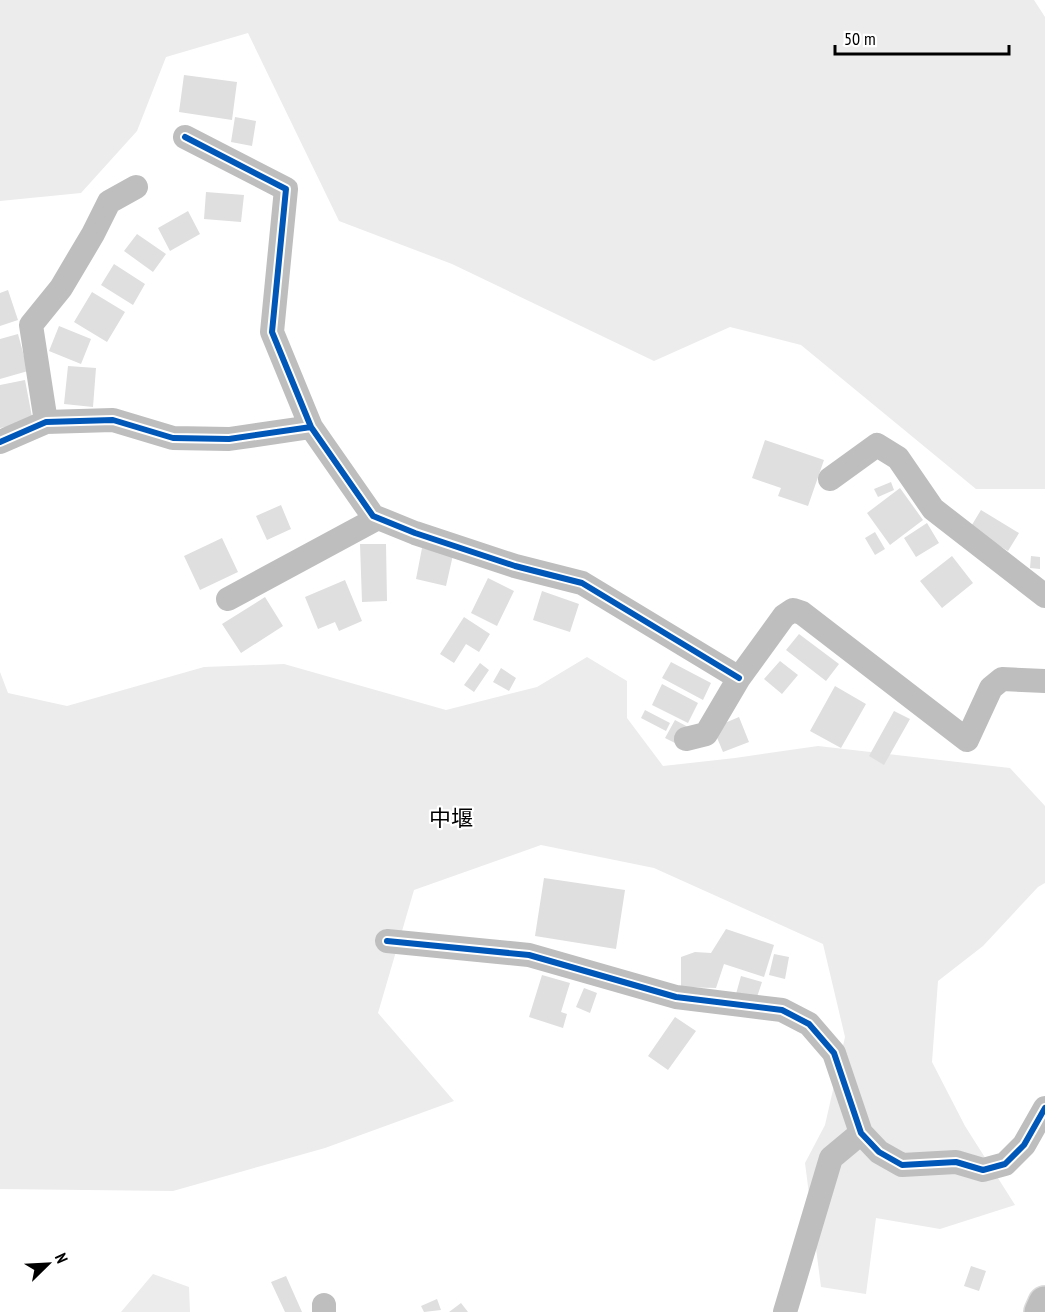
<svg xmlns="http://www.w3.org/2000/svg" width="1045" height="1312" viewBox="0 0 1045 1312" font-family="'PT Sans Narrow','Noto Sans JP',sans-serif">
  <style>
    .green { fill: #ececec }
    .building { fill: #dfdfdf }
    .lines { fill: none; stroke-linecap: round; stroke-linejoin: round }
    .highway-casing { stroke: #dbdbdb; stroke-width: 36 }
    .minor { stroke: #bebebe; stroke-width: 24 }
    .highway { stroke: #bebebe; stroke-width: 33 }
    .cycleway-casing { stroke: #fff; stroke-width: 10 }
    .cycleway { stroke: #0057b8; stroke-width: 6 }
    .labels { text-anchor: middle; dominant-baseline: central; stroke-width: 4.5; stroke-linejoin: round; paint-order: stroke }
    .neighbourhood-label { font-size: 22px; fill: #000; stroke: #fff }
  </style>
  <rect width="100%" height="100%" fill="#fff"/>
  <path class="green" d="M0,0h1034l11,17v472h-69l-175,-144 -71,-18 -76,34 -202,-97 -113,-43 -91,-188 -82,24 -29,74 -56,62 -81,8z
    M587,657l40,24v37l36,48 72,-8 83,-12 192,22 35,38v77l-7,4 -55,59 -45,35 -6,81 33,64 50,79 -75,24 -64,-11 -10,76 -45,-7 -16,-124 20,-38 20,-88 -22,-93 -169,-76 -113,-23 -127,45 -36,123 76,88 -129,47 -152,43 -173,-2v-517l8,21 59,13 137,-39 80,-3 162,46 91,-23z
    M153,1274l36,13 1,25h-69z"/>
  <path class="building" d="M184,75l53,7 -5,38 -53,-8z
    M235,117l21,4 -4,25 -21,-4z
    M206,192l38,3 -3,27 -37,-3z
    M188,211l12,23 -30,17 -12,-23z
    M137,234l29,20 -13,18 -29,-21z
    M114,264l31,20 -12,21 -32,-20z
    M8,290l10,30 -18,6v-33z
    M92,292l33,20 -18,30 -33,-20z
    M59,326l32,13 -10,25 -32,-13z
    M18,334l10,37 -28,8v-40z
    M68,366l28,2 -3,39 -29,-3z
    M25,380l8,42 -33,6v-43z
    M765,440l59,20 -16,46 -30,-10 3,-8 -29,-10z
    M891,482l3,8 -16,7 -4,-8z
    M900,488l23,32 -33,25 -23,-32z
    M281,505l10,24 -24,11 -11,-24z
    M981,510l38,23 -11,18 -38,-23z
    M927,523l12,20 -23,14 -12,-19z
    M875,532l10,17 -10,6 -10,-17z
    M222,538l16,34 -38,18 -16,-34z
    M360,544h26l1,57 -25,1z
    M422,548l31,7 -7,31 -30,-7z
    M952,556l21,27 -31,25 -22,-27z
    M1031,556l9,1v12l-10,-1z
    M488,578l26,13 -17,35 -26,-13z
    M345,580l17,41 -23,10 -4,-9 -17,7 -13,-32z
    M542,591l37,13 -9,28 -37,-12z
    M265,597l18,29 -42,27 -19,-29z
    M464,617l26,17 -11,18 -13,-8 -12,19 -14,-9z
    M799,634l40,30 -13,17 -40,-31z
    M780,661l18,14 -16,19 -18,-15z
    M671,662l40,21 -8,17 -41,-22z
    M480,663l9,7 -15,22 -10,-7z
    M501,668l15,10 -7,13 -16,-9z
    M662,684l36,19 -10,20 -36,-18z
    M835,686l31,18 -25,44 -31,-17z
    M645,710l25,13 -4,8 -25,-13z
    M894,711l16,8 -26,46 -15,-9z
    M739,717l10,25 -26,10 -10,-24z
    M675,720l13,7 -9,18 -14,-7z
    M544,878l81,12 -9,59 -81,-13z
    M726,929l48,16 -10,32 -40,-13 -8,24 -35,-1v-30l14,-5 16,1z
    M774,954l15,3 -4,22 -16,-4z
    M542,975l28,8 -9,29 6,2 -4,14 -34,-11z
    M741,976l21,6 -6,18 -20,-6z
    M584,988l13,5 -7,20 -14,-6z
    M675,1017l21,14 -28,39 -20,-14z
    M971,1266l15,5 -7,20 -15,-5z
    M286,1276l16,36h-17l-14,-30z
    M437,1299l4,11 -17,2 -3,-6z
    M461,1303l7,9h-19z"/>
  <g class="lines">
    <defs>
      <path id="highway" d="M1041,1312l4,-9"/>
    </defs>
    <use href="#highway" class="highway-casing"/>
    <path class="minor" d="M185,137l101,52 -14,143 39,95 62,89 42,17 100,33 67,17 157,95
      M46,422l-15,-97 30,-37 32,-54 16,-32 27,-15
      M0,442l46,-20 67,-2 60,18 56,1 82,-12
      M830,479l47,-34 21,13 35,51 112,87
      M228,599l150,-81
      M686,739l20,-5 33,-56 45,-62 9,-6 9,3 165,127 24,-52 11,-9 43,2
      M387,941l142,14 147,42 106,13 27,14 25,29 27,80 18,19 23,13 54,-3 27,8 22,-6 19,-19 21,-37
      M324,1305v7
      M785,1312l46,-154 30,-25"/>
    <use href="#highway" class="highway"/>
    <defs>
      <path id="cycleway" d="M185,137l101,52 -14,143 39,95 62,89 42,17 100,33 67,17 157,95
        M0,442l46,-20 67,-2 60,18 56,1 82,-12
        M387,941l142,14 147,42 106,13 27,14 25,29 27,80 18,19 23,13 54,-3 27,8 22,-6 19,-19 21,-37"/>
    </defs>
    <use href="#cycleway" class="cycleway-casing"/>
    <use href="#cycleway" class="cycleway"/>
  </g>
  <g class="labels">
    <g class="neighbourhood-label">
      <text x="451" y="818">中堰</text>
    </g>
  </g>
  <g transform="translate(48 1264) rotate(66)" stroke="#ffffff" stroke-width="4.5" paint-order="stroke">
  <path d="M0-4.5L10 22L0 15L-10 22Z" fill="#000000"/>
  <text y="-9" font-size="16" font-weight="bold" text-anchor="middle" fill="#000000">N</text>
  </g>
  <path d="M835 45v9h174v-9" fill="none" stroke="#000000" stroke-width="3"/>
  <text x="844" y="45" font-size="18" fill="#000000" stroke="#ffffff" stroke-width="4.5" paint-order="stroke">50 m</text>
</svg>
